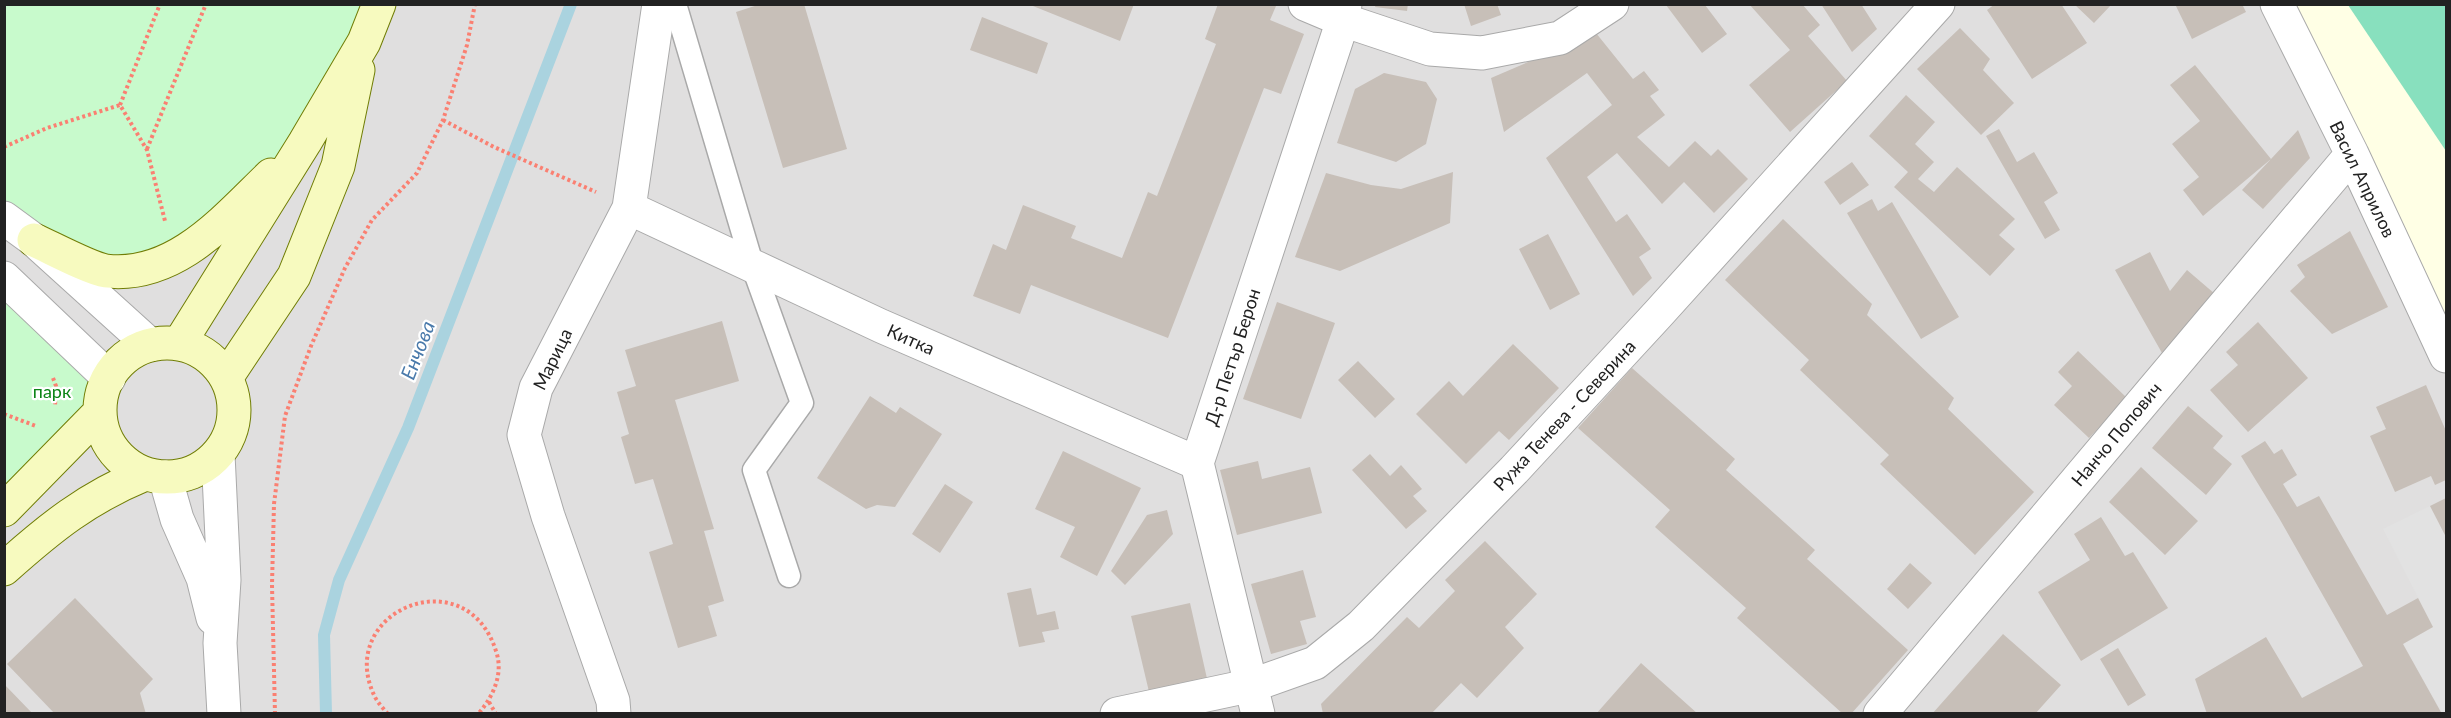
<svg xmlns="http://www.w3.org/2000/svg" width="2451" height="718" viewBox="0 0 2451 718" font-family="Lato,sans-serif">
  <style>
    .residential { fill: #e0dfdf }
    .education { fill: #ffffe5 }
    .park { fill: #c8facc }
    .pitch { fill: #88e0be }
    .parking { fill: #e2e2e2 }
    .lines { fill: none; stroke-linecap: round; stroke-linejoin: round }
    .stream { stroke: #aad3df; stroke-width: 12 }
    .building { fill: #c7bfb8 }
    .lane-casing { stroke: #a9a9a9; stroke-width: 25 }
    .street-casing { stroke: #a9a9a9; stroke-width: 35 }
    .secondary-casing { stroke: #707d05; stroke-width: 35 }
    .path { stroke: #fa8072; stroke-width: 4; stroke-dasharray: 3 3; stroke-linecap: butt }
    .lane { stroke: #fff; stroke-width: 22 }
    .street { stroke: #fff; stroke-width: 33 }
    .secondary { stroke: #f7fabf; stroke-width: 33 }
    .labels { text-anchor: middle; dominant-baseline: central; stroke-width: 4.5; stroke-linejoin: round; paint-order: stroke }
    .street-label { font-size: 18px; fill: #222; stroke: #fff }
    .park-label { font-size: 18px; fill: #0c8416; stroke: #fff }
    .water-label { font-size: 20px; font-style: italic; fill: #4a7aab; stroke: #fff }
  </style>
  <rect width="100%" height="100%" fill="#f2efe9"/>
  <path class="residential" d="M5,5h2441v708h-2441z"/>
  <path class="education" d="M2275,5h171v330z"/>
  <path class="park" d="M4,5h375l-74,137 -167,128 -133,-52z
    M5,278l104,100 -7,17 -2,17 -95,98z"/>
  <path class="pitch" d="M2348,5h98v146z"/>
  <path class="parking" d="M2430,506l16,30v177h-4l-39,-69 30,-17 -50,-98z"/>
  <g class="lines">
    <path class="stream" d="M326,714l-2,-79 15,-55 69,-152 163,-424"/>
  </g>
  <path class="building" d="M761,4h43l43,145 -64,19 -47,-156z
    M1028,4h106l-14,37z
    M1218,4h54l4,2 -6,14 34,14 -23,60 -17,-6 -96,250 -137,-53 -11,29 -47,-18 20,-52 13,6 17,-45 53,21 -5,12 51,20 26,-66 9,4 59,-152 -11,-5z
    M1376,4h32l-1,7 -32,-4z
    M1464,4h33l4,11 -30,11z
    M1749,4h53l18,21 -12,11 39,45 -57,51 -41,-47 41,-35z
    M1821,4h40l16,25 -25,23z
    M1995,4h66l26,39 -55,36 -45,-69z
    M2074,4h38l-18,19z
    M2175,4h67l4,8 -54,27z
    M1666,5h39l22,29 -25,19z
    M982,17l66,26 -11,31 -67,-24z
    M1960,28l30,31 -7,11 31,33 -33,32 -64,-66z
    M1596,33l37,46 11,-8 15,19 -9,6 15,19 -28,22 32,30 26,-26 16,15 7,-7 30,30 -34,34 -30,-31 -22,22 -45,-51 -30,24 29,45 11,-8 24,35 -12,8 13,21 -19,18 -87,-138 66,-53 -25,-32 -83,59 -13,-54z
    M2195,65l76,94 27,-29 12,28 -47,51 -21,-19 29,-31 -68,57 -20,-26 16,-13 -27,-33 28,-23 -30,-36z
    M1384,73l42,9 11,17 -11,45 -30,18 -59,-19 18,-54z
    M1906,95l29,27 -20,22 19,18 -16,17 16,13 23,-25 58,52 -16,16 16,14 -25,27 -96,-89 14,-15 -39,-36z
    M1999,129l18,33 17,-10 24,41 -14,9 16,28 -15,9 -59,-103z
    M1852,162l17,23 -29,20 -16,-23z
    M1453,172l-3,51 -110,48 -45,-14 31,-84 45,12 30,4z
    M1872,199l6,12 14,-9 67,115 -38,22 -74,-126z
    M1783,219l89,85 -5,11 87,83 -6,11 86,83 -59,63 -95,-91 9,-9 -89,-85 9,-10 -84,-80z
    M2350,231l38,76 -56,27 -42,-43 15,-14 -8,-12z
    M1548,234l32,60 -30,16 -31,-61z
    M2150,252l20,39 17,-21 28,24 -53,59 -47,-83z
    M1277,302l58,21 -34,96 -58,-20z
    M722,321l17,60 -64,19 39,129 -10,2 20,70 -16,5 9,30 -39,12 -29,-96 24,-8 -20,-65 -18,5 -14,-47 8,-3 -12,-42 19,-6 -11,-36z
    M2258,322l50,56 -60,54 -38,-42 28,-25 -12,-13z
    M1513,344l46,44 -50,52 -10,-9 -33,33 -50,-50 33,-33 14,15z
    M2078,351l49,47 -38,40 -35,-33 18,-19 -14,-14z
    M1358,361l37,38 -20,19 -37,-38z
    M1632,368l103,91 -9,11 89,80 -8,9 101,91 -57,64h-8l-106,-96 9,-10 -91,-81 15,-17 -92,-82z
    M2426,385l20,46v49l-11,5 -4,-9 -36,16 -25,-56 16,-7 -10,-22z
    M870,396l26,17 4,-6 42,27 -47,73 -18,-2 -11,4 -49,-31z
    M2188,406l35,30 -10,12 19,16 -26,31 -54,-47z
    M2265,441l9,13 8,-5 15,26 -14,9 14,23 22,-11 68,119 31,-17 15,29 -30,17 39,70h-235l-12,-35 71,-42 36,61 61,-32 -84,-148 -38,-62z
    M1063,451l78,37 -44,88 -37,-19 15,-30 -40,-18z
    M1370,454l20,22 11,-11 21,24 -9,7 14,15 -21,18 -54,-59z
    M1258,461l4,18 48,-12 12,46 -85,22 -17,-65z
    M2141,467l57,54 -33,34 -56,-53z
    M945,484l28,18 -33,51 -28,-19z
    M2446,498v39l-16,-31z
    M1167,510l6,24 -48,51 -14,-14 36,-56z
    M2101,517l24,39 8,-4 35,56 -87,53 -43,-69 52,-32 -16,-26z
    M1485,541l52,53 -32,33 19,21 -47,50 -16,-15 -30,31h-108l-2,-10 86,-87 12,11 36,-37 -10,-11z
    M1910,563l22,20 -24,26 -21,-20z
    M1303,570l13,47 -16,4 7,23 -36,10 -20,-70z
    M1031,588l6,27 18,-4 4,18 -17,3 3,10 -26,5 -12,-54z
    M75,598l78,81 -13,14 6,21h-91l-48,-50z
    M1190,603l18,80 -58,13 -19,-80z
    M2003,634l58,51 -26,29h-103z
    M2118,648l28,47 -18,11 -28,-47z
    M1641,663l57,51h-102z
    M4,684l29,30h-29z"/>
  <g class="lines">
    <defs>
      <path id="lane" d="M675,4l78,263 49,136 -48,67 35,106"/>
      <path id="street" d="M1305,4l38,16 87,29 52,4 78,-15 52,-34
        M2277,4l75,150 94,202
        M629,208l252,118 316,137
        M4,218l30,22 116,105
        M4,278l105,100
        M218,454l6,126 -4,63 4,71
        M165,477l12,42 26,59 10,40
        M614,714l-1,-13 -65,-185 -24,-81 12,-47 93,-180 30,-204
        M1117,714l136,-29 62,-22 46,-37 153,-156 145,-157 279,-309
        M1258,714l-61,-251 146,-443 2,-16
        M1880,714l472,-560"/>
      <path id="secondary" d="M34,240c16,7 57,29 72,31 70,8 120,-53 165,-96
        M100 410a67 67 0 1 1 134 0a67 67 0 1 1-134 0Z
        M179,344l126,-202 59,-100 15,-38
        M226,378l68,-102 44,-110 20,-96
        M4,510l96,-98
        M4,569c47,-42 83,-71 141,-95"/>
    </defs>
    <use href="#lane" class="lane-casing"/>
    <use href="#street" class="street-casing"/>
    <use href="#secondary" class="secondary-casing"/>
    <path class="path" d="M120,105l40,-101
      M443,120l51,27 102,45
      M4,147l43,-19 73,-23 27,45 18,71
      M147,149l59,-145
      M53,378l3,8 -1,20
      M4,414l32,12
      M489,702l7,12
      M275,714l-3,-129 2,-81 11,-88 26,-70 34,-78 27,-48 45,-47 26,-53 24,-75 8,-41
      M388,714c-5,-6 -11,-12 -14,-19 -39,-84 92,-138 122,-44 8,23 -3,46 -18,63"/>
    <use href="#lane" class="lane"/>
    <use href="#street" class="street"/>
    <use href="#secondary" class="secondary"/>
  </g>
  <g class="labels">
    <g class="street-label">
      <text transform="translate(2363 179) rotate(64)">Васил Априлов</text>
      <text transform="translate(911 339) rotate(24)">Китка</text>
      <text transform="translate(1232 357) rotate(-72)">Д-р Петър Берон</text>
      <text transform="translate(552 359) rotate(-64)">Марица</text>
      <text transform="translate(1564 415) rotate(-47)">Ружа Тенева - Северина</text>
      <text transform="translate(2116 434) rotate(-50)">Нанчо Попович</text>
    </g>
    <g class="park-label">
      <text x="52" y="391">парк</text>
    </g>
    <g class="water-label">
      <text transform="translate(417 350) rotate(-69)">Енчова</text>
    </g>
  </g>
  <rect width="2451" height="718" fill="none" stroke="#222222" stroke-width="12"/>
</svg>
